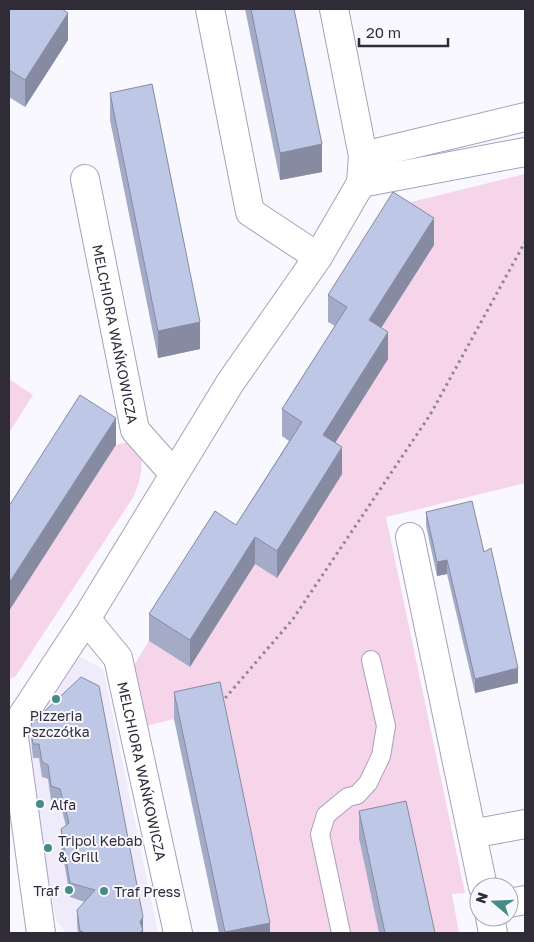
<svg xmlns="http://www.w3.org/2000/svg" width="534" height="942" viewBox="0 0 534 942" font-family="'Golos Text',sans-serif">
  <style>
    .built { fill: #efebfb }
    .green { fill: #f6d4e9 }
    .lines { fill: none; stroke-linecap: round; stroke-linejoin: round }
    .service-casing { stroke: #a8a0bf; stroke-width: 20 }
    .minor-casing { stroke: #a8a0bf; stroke-width: 30 }
    .path { stroke: #8a8892; stroke-width: 3; stroke-dasharray: 2.5 4; stroke-linecap: butt }
    .service { stroke: #fff; stroke-width: 18 }
    .minor { stroke: #fff; stroke-width: 28 }
    .wall { fill: #a4abc6 }
    .shaded-wall { fill: #868ba1 }
    .building { fill: #bfc7e6; stroke: #868ba1 }
    .poi-dot { fill: #468c85; stroke: #f9f8fe; stroke-width: 2 }
    .labels { text-anchor: middle; dominant-baseline: central; stroke-width: 4; stroke-linejoin: round; paint-order: stroke }
    .street-label { font-size: 14px; fill: #2f2c38; stroke: #f9f8fe }
    .poi-label { font-size: 14px; fill: #2f2c38; stroke: #f9f8fe; text-anchor: start }
  </style>
  <rect width="100%" height="100%" fill="#f9f8fe"/>
  <path class="built" d="M76,655l27,14 55,264h-92l-10,-13 -34,-180z"/>
  <path class="green" d="M525,174v309l-139,34 79,376 -13,1 7,39h-193l-92,-214 -28,7 -12,-61 15,-24 41,26 65,-103 22,13 92,-230 22,-140z
    M9,379l24,16 -24,38z
    M132,441c16,16 9,36 2,55l-119,181 -6,2v-68l107,-166z"/>
  <g class="lines">
    <defs>
      <path id="service" d="M341,933l-21,-99 6,-19 22,-18 9,-2 11,-12 13,-27 5,-30 -15,-66"/>
      <g id="minor">
        <path d="M210,9l40,203 68,45"/>
        <path d="M363,156l162,-39"/>
        <path id="s1" d="M85,179l50,251 39,44"/>
        <path d="M361,183l164,-31"/>
        <path d="M410,537l73,350"/>
        <path id="s2" d="M86,619l32,39 60,275"/>
        <path d="M472,834l53,-10"/>
        <path d="M509,903l16,-3"/>
        <path d="M490,917l3,16"/>
        <path d="M41,933l-28,-203 73,-111 144,-236 88,-126 43,-74 2,-27 -29,-147"/>
      </g>
    </defs>
    <use href="#service" class="service-casing"/>
    <use href="#minor" class="minor-casing"/>
    <path class="path" d="M221,703l72,-84 137,-204 95,-173"/>
    <use href="#service" class="service"/>
    <use href="#minor" class="minor"/>
  </g>
  <path class="wall" d="M9,9l59,31 -43,67 -16,-10z
    M245,9h49l28,163 -42,8z
    M110,93l90,256 -42,9 -48,-238z
    M434,245l-53,83 7,31 -53,84 7,31 -65,104 -22,-14 -65,103 -41,-26v-27l87,-89 53,-84 -7,-5v-27l53,-83 -7,-4v-27z
    M426,512l58,40 34,131 -43,10 -28,-119 -10,2 -11,-50z
    M174,692l96,241h-51l-45,-214z
    M31,724l112,207v2h-65l-1,-9v-14l8,-8 -15,-5 -9,-53v-15l5,-3 -6,-23 -9,-3 -3,-21 -6,-2 -3,-19h-6l-2,-20z
    M359,811l76,122h-56l-20,-95z"/>
  <path class="shaded-wall" d="M68,13v27l-43,67v-27z
    M322,144v28l-42,8v-27z
    M434,218v27l-65,102v-27z
    M200,322v27l-42,9v-27z
    M388,332v27l-65,103v-27z
    M116,418v27l-107,166v-28z
    M342,447v27l-65,104v-27z
    M255,537v27l-65,103v-27z
    M447,560v14l-10,2v-14z
    M518,668v15l-43,10v-14z
    M143,917v16h-3v-11z
    M270,923v10h-45v-1z"/>
  <path class="building" d="M9,9h53l6,4 -43,67 -16,-10z
    M251,9h43l28,135 -42,9z
    M152,84l48,238 -42,9 -48,-238z
    M393,192l41,26 -65,102 19,12 -65,103 19,12 -65,104 -22,-14 -65,103 -41,-26 66,-103 21,14 66,-103 -20,-13 65,-102 -19,-12z
    M80,395l36,23 -107,165v-77z
    M472,501l12,51 7,-4 27,120 -43,11 -28,-119 -10,2 -11,-50z
    M81,677l18,9 44,231 -3,5 3,8 -3,3h-54l-6,-2 -3,-21 18,-20 -25,-7 -9,-54 8,-6 -9,-34 -9,-3 -3,-21 -6,-3 -3,-18h-6l-2,-20z
    M220,682l50,241 -45,9 -51,-240z
    M406,801l29,132h-50l-26,-122z"/>
  <g class="poi-dot">
    <circle cx="56" cy="699" r="5"/>
    <circle cx="40" cy="804" r="5"/>
    <circle cx="48" cy="848" r="5"/>
    <circle cx="69" cy="890" r="5"/>
    <circle cx="104" cy="891" r="5"/>
  </g>
  <g class="labels">
    <g class="street-label">
      <text stroke="none"><textPath href="#s1" startOffset="158">MELCHIORA WAŃKOWICZA</textPath></text>
      <text stroke="none"><textPath href="#s2" startOffset="166">MELCHIORA WAŃKOWICZA</textPath></text>
    </g>
    <g class="poi-label">
      <text x="56" y="715" text-anchor="middle">Pizzeria<tspan x="56" dy="16">Pszczółka</tspan></text>
      <text x="50" y="804">Alfa</text>
      <text x="58" y="840">Tripol Kebab<tspan x="58" dy="16">&amp; Grill</tspan></text>
      <text x="59" y="890" text-anchor="end">Traf</text>
      <text x="114" y="891">Traf Press</text>
    </g>
  </g>
  <rect width="534" height="942" fill="none" stroke="#2f2c38" stroke-width="20"/>
  <g transform="translate(494 902) rotate(289)"><circle r="24" fill="#f9f8fe" stroke="#a8a6af"/>
  <path d="M0-4L9 19L0 12L-9 19Z" fill="#468c85"/>
  <text y="-8" font-size="14" font-weight="bold" text-anchor="middle" fill="#2f2c38">N</text>
  </g>
  <path d="M359 38v8h89v-8" fill="none" stroke="#2f2c38" stroke-width="2.5"/>
  <text x="366" y="38" font-size="15" fill="#2f2c38" stroke="#f9f8fe" stroke-width="4" paint-order="stroke">20 m</text>
</svg>
